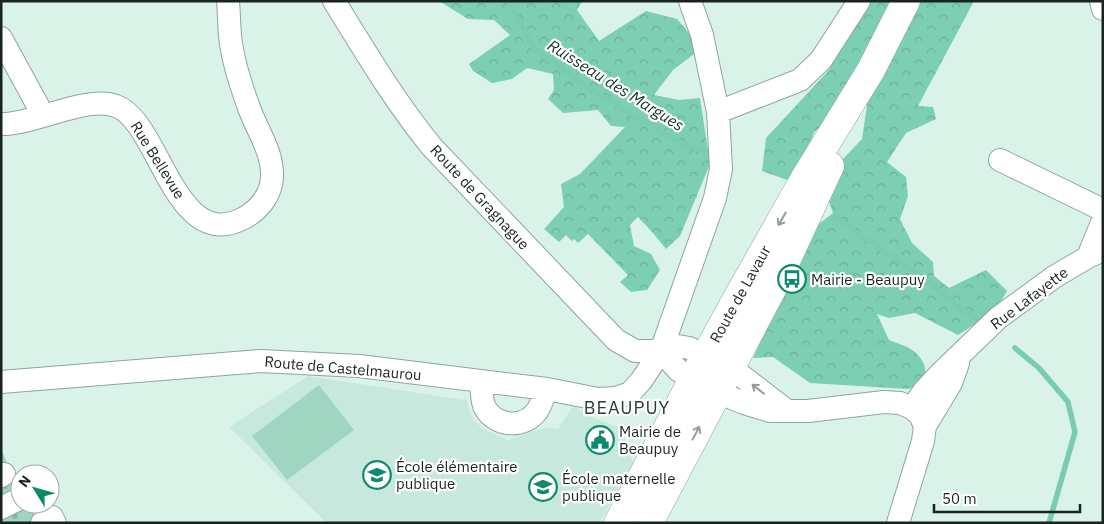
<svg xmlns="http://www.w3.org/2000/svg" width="1104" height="524" viewBox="0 0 1104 524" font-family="'IBM Plex Sans',sans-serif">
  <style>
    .built { fill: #c7e9dd }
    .forest { fill: url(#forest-crowns) }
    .cemetery { fill: url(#cemetery-stones) }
    .park { fill: #a0d5c2 }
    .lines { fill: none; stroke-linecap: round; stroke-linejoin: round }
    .stream { stroke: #7accb1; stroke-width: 5.5 }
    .minor-casing { stroke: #8da59c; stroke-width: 24 }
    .major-casing { stroke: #8da59c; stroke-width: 29 }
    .minor { stroke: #fff; stroke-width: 22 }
    .major { stroke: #fff; stroke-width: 28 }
    .oneway { stroke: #989c9a }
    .labels { text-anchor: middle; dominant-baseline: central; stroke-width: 4.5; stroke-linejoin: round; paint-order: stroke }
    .street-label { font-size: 15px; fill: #19231f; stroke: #fff }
    .poi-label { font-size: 15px; fill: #19231f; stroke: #fff; text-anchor: start }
    .water-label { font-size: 16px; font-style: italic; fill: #0c3328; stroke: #fff }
    .quarter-label { font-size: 18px; letter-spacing: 1px; fill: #273d36; stroke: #fff }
  </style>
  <defs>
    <pattern id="forest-crowns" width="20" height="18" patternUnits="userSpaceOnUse" patternTransform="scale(1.25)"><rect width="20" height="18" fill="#7dcfb4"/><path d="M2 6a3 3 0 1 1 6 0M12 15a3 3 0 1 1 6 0" fill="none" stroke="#6bb19a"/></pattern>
    <pattern id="cemetery-stones" width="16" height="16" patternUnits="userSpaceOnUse" patternTransform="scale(1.25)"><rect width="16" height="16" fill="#a0d5c2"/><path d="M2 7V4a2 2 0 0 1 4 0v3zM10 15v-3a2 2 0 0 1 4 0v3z" fill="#89b7a6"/></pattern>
  </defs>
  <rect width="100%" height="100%" fill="#d9f3e9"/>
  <path class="built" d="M308,376l156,24 3,-1 1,8 5,12 10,10 25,11 36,-12 14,1 15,-23 19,11 30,12 11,34 -34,60h-272l-98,-96z"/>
  <path class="forest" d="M439,1h143l-5,9 22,31 47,-30 31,8 25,29 -29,22 -19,25 25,5 21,-2 10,66 -30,72 -14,13 -13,-16 -15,-16 -8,8 4,21 17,8 9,16 -13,20 -16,2 -11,-10 8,-7 -40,-41 -10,9 -4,-4 -2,2 -6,-6 -7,7 -15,-13 20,-22 -3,-23 19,-10 45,-47 -14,-1 -13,-16 -35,3 -15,-14 6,-9 -1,-16 -26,-6 -15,11 -20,4 -19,-12 -4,-7 41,-29 -16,-15 -26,-1z
    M869,1h105l-56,105 15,1 3,12 -30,14 -19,29 19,15 2,19 -8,23 12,24 21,19 1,14 15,12 37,-18 21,21 -12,20 -37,24 -43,-22 -26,5 -12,-4 12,26c7,3 19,6 26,12 16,15 13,29 -7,37l-98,-6 -37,-26 -20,1 58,-128 22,-17 -7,-20 17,-34 19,-20 5,-34 -20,-14 -11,25 -22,16 -10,33 -17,15 -25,-9 4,-33 64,-69 17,-55z"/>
  <path class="cemetery" d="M1,449l9,20 28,54h-37z"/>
  <path class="park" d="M319,385l35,45 -67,50 -35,-44z"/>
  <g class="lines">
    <path class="stream" d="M508,1l27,49 64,45 85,50 23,6
      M834,217l84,57 57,45
      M1015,348l24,20 29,34 7,30 -26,91"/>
    <defs>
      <path id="minor" d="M334,1c31,50 61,101 98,146l184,193 19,11h26l17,-5 11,2 16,7
        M1101,1l2,8
        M1,38l42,77
        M718,112l82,-32 21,-20 38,-59
        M1,124c32,1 85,-29 115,-18 44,15 58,149 128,112 15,-8 28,-24 28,-42 1,-25 -17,-49 -24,-71 -8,-22 -16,-46 -18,-70 -1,-11 -1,-22 -2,-34
        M1000,160l103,50
        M1088,257l15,-37
        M661,351l17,19 15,9
        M730,369l9,5 47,36
        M481,381c1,8 0,19 4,27 11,19 39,21 52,3 4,-6 7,-15 10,-22
        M1,382l260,-21 98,5 188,23 51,10 18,-1 14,-5 11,-12 20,-30 54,-153 6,-29 -3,-57 -16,-77 -12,-34
        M717,392l27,11 26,8h38l76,-9 16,1 12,5 8,7 5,11 -2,15 -25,82
        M912,408l12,-17 15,-16 59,-57 56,-41 34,-20 15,-7
        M925,426l26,-43 7,-20
        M1,476l3,-2
        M1,508l18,-9
        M42,523l10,-6 3,6"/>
      <path id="major" d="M618,523l75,-144 38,-70 75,-133 65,-106 35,-69
        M649,523l132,-251 49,-106"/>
    </defs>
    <use href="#minor" class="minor-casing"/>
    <use href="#major" class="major-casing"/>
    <use href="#minor" class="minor"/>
    <use href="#major" class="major"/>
  </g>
  <defs><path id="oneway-shaft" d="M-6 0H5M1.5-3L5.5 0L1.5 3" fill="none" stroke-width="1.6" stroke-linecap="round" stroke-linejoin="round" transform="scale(1.25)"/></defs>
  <g class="oneway">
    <use href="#oneway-shaft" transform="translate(782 219) rotate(120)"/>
    <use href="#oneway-shaft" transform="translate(758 389) rotate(-142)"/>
    <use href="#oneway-shaft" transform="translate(696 433) rotate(-62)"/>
  </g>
  <defs>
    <symbol id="bus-ring" viewBox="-11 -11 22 22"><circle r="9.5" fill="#fff" stroke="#0d8a6d" stroke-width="1.5"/><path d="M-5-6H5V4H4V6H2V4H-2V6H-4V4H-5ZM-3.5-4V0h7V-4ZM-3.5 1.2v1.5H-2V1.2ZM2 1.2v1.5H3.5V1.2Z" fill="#0d8a6d"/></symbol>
    <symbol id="civic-ring" viewBox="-11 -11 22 22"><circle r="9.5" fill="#fff" stroke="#0d8a6d" stroke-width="1.5"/><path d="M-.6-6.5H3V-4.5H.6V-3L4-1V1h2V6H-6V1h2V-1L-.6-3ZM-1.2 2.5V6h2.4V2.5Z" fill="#0d8a6d"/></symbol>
    <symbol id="school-ring" viewBox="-11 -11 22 22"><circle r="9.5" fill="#fff" stroke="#0d8a6d" stroke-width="1.5"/><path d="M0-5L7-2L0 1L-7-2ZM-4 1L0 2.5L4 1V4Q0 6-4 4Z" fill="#0d8a6d"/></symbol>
  </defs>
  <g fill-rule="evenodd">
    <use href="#bus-ring" x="776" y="263" width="32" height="32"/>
    <use href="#civic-ring" x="584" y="424" width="32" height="32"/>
    <use href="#school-ring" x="361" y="459" width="32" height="32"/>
    <use href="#school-ring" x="527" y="471" width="32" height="32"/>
  </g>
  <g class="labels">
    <g class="street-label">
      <text transform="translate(158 160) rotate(58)">Rue Bellevue</text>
      <text transform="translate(480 197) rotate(47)">Route de Gragnague</text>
      <text transform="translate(740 294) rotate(-61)">Route de Lavaur</text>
      <text transform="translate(1029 298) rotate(-37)">Rue Lafayette</text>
      <text transform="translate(343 368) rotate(5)">Route de Castelmaurou</text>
    </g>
    <g class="poi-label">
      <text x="811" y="279">Mairie - Beaupuy</text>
      <text x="619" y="431">Mairie de<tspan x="619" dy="17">Beaupuy</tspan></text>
      <text x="396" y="466">École élémentaire<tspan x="396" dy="17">publique</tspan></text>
      <text x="562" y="478">École maternelle<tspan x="562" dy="17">publique</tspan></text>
    </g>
    <g class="water-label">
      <text transform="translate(616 85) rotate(32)">Ruisseau des Margues</text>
    </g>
    <g class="quarter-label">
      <text x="627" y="407">BEAUPUY</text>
    </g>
  </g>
  <rect width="1104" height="524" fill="none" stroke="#19231f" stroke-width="5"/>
  <g transform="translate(35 489) rotate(307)"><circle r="24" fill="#ffffff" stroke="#a3a7a5"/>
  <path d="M0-4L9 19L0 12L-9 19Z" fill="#0d8a6d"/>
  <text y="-8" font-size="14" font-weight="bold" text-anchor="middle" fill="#19231f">N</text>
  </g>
  <path d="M934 504v8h146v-8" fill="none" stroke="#19231f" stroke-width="2.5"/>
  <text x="942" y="504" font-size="15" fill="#19231f" stroke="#ffffff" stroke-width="4" paint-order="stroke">50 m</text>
</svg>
